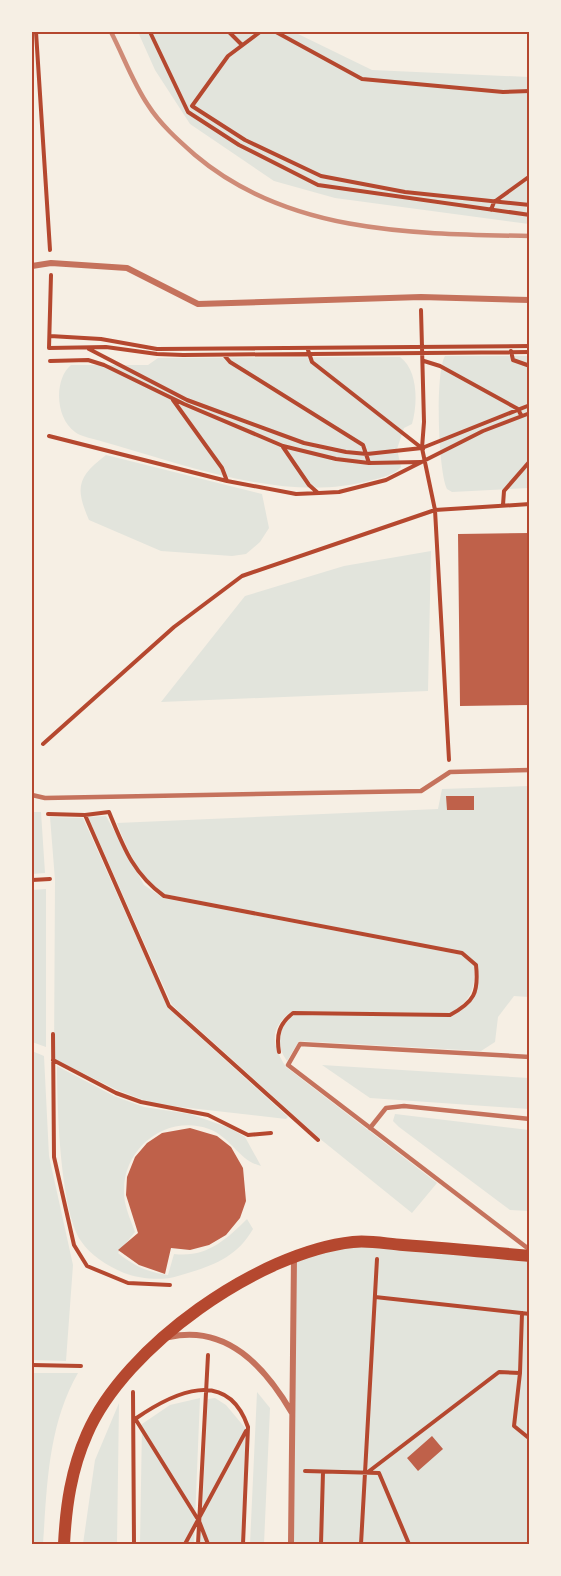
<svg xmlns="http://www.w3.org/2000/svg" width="561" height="1576" viewBox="0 0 561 1576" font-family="'Source Sans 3',sans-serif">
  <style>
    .green { fill: #e2e4dc }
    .building { fill: #bf614a }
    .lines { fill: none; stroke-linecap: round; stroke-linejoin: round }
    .path { stroke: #b5482f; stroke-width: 4 }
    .service { stroke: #c5725c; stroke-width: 4.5 }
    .minor { stroke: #c5725c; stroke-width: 6 }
    .secondary { stroke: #b5482f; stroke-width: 12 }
    .rail { stroke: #cf8b77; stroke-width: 4.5 }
    .neatline { fill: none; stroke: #b5482f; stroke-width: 2 }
  </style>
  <rect width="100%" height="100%" fill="#f6efe4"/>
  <path class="green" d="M138,32h156l78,38 157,7 1,128 -4,1 3,18 -194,-26 -61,-17 -84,-57 -35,-54z
    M445,356h84v132l-77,4 -5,-3c-9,-18 -12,-117 -2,-133z
    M400,357c18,13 18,46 12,67l-8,4 -7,21 4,18c-7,8 -20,11 -29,13 -87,25 -191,-17 -275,-40 -7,-2 -17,-4 -22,-8 -20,-14 -21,-53 -4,-67h77l10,-7z
    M106,455l156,39 7,34 -9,14 -14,12 -14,2 -71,-5 -72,-31c-14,-32 -12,-43 17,-65z
    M431,551l-3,140 -267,11 84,-106 99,-30z
    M529,786v211l-15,-1 -16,21 -3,25 -14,9 -182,-10 -12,20c-12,-16 -10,-33 7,-46l157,1c25,-14 29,-23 26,-52l-14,-12 -299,-58c-25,-18 -36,-42 -47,-71l321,-14 4,-20z
    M32,812h9l4,61 -13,1z
    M106,816l38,69 19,13 299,57 12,11c2,23 -4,35 -23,47l-159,-2c-23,18 -21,32 -6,56l151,116 -25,30 -93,-75 -147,-133 -84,-188z
    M50,817l33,1 85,190 120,109 -2,2 -132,-15 -37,-14 -63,-31 1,-179z
    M46,889v158l-14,-5v-152z
    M32,1051l12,5 5,100 24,109 -7,96 -34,-1z
    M322,1065l207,13v31l-159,-11z
    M57,1066l57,30 30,11 46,7 40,14 15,9 16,29c-22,-5 -30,-29 -52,-37 -42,-15 -86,18 -85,63 0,14 6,26 11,40l-17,21c16,13 29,19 50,22l6,-21c32,4 52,-14 73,-35l6,10c-17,30 -44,38 -75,47 -15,5 -38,3 -54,-3 -16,-7 -33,-17 -43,-32 -21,-31 -24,-136 -24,-175z
    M395,1114l134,16v81l-19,-1 -111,-83 -6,-6z
    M354,1242l175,14v288h-238l3,-288z
    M32,1373h46c-30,52 -31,113 -35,171h-11z
    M257,1392l13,16 -6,136h-14z
    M200,1398l-6,146h-54l2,-120 28,-19z
    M215,1398l11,7 20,24 -5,115h-41l8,-145z
    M119,1403l-2,141h-34l12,-84z"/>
  <path class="building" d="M530,533v172l-70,1 -2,-172z
    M446,796h28v14h-27z
    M190,1128l27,8 14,11 12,21 3,33 -6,17 -14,17 -17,10 -19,5 -19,-2 -6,26 -26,-9 -21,-15 20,-17 -12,-38 1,-18 8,-20 12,-14 15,-10z
    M432,1436l11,13 -25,22 -11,-13z"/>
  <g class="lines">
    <path class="path" d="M36,32l14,218
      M150,32l38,80 51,33 79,40 212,30
      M229,32l13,13
      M260,32l-32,24 -36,50 53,34 76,36 84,16 125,13
      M276,32l86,47 141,13 27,-1
      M491,210l3,-8 36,-26
      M51,275l-2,73 57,-1 51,7 26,1 347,-3
      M421,310l3,112 -2,26 13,62 14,250
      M50,336l51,3 56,10 373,-3
      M89,349l98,51 117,43 42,9 21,2 55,-6 108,-43
      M308,350l4,12 111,87
      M511,351l2,9 17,6
      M224,355l6,7 133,83 6,18
      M50,361l38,-1 16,5 80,39 99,42 53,13 33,4 52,-1
      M424,361l16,5 78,43 3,6
      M173,400l49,68 5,13
      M49,436l178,45 69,13 23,-1 20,-1 47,-12 97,-49 47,-18
      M283,447l26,38 9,8
      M503,505l1,-14 26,-30
      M43,744l131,-117 68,-51 193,-66 95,-6
      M48,814l37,1 84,191 149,134
      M85,815l24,-3c14,34 24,62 55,84l298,57 14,12c3,28 -2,37 -26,50l-157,-2c-14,11 -17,22 -14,39
      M32,880l18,-1
      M53,1034l1,123 20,88 13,21 41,17 42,2
      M53,1060l63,33 25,9 67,13 40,20 23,-2
      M375,1297l155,17
      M522,1313l-2,60 -6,53 16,13
      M32,1365l49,1
      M133,1392l1,152
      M135,1419c39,-27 92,-52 113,8l-5,117
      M136,1420l63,101 9,23
      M305,1471l74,2 30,71
      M368,1472l131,-100 21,1
      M185,1544l61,-113
      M198,1544l10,-189
      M321,1544l2,-72
      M361,1544l16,-285"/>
    <path class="service" d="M32,795l13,3 376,-7 29,-19 80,-2
      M530,1057l-230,-13 -12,21 242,185
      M370,1128l16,-20 18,-2 126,13"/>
    <path class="minor" d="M32,266l19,-3 76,5 71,36 223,-7 109,3
      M169,1337c58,-13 96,30 123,76
      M291,1544l3,-287"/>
    <path class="secondary" d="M64,1544c2,-38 7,-74 23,-110 38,-88 172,-182 266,-192 16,-2 34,2 50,3 42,3 84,7 127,11"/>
    <path class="rail" d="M111,32c12,23 22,51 37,73 12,19 30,35 47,50 93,79 219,79 335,81"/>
  </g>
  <rect width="561" height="1576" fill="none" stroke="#f6efe4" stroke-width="66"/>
  <rect x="33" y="33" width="495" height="1510" class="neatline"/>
</svg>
